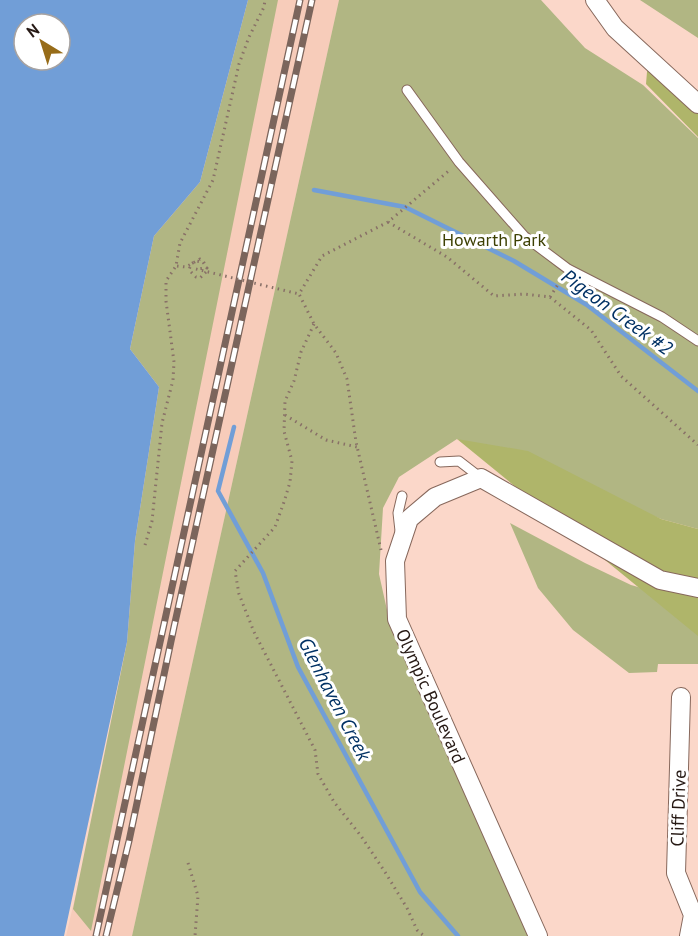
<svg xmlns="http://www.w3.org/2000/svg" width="698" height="936" viewBox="0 0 698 936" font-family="'PT Sans',sans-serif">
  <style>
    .built { fill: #f7ccba }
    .green { fill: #b1b683 }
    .forest { fill: #afb56a }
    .water { fill: #719ed7; fill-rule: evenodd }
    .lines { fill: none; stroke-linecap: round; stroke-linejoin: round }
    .stream { stroke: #719ed7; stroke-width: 4.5 }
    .lane-casing { stroke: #87685c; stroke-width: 11 }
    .street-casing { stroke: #87685c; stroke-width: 20 }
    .path { stroke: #887067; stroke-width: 3; stroke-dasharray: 1.5 4.5; stroke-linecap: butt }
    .lane { stroke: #fff; stroke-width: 9 }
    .street { stroke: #fff; stroke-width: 18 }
    .rail-casing { stroke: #7b655c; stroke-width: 7 }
    .rail { stroke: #fff; stroke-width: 4.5; stroke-dasharray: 14; stroke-linecap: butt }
    .path-bridge { stroke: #887067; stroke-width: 3; stroke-dasharray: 1.5 4.5; stroke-linecap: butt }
    .labels { text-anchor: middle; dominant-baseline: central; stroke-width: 6; stroke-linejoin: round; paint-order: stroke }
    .park-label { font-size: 18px; fill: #3d4003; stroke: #fff }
    .street-label { font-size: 18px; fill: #261914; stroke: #fff }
    .water-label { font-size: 20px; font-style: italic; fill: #013164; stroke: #fff }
  </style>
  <rect width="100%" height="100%" fill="#fbd7c9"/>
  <path class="built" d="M266,0h73l-207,936h-66l66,-282z"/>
  <path class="green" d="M248,0h30l-187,931 -18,-22 54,-267 8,-101 24,-154 -29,-38 24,-113 46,-54z
    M339,0h202l44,48 58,37 55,53v391l-37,-10 -204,-80 -58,38 -16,31 -4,66 12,54 138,308h-397z
    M640,0h58v38z
    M510,523l75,40 46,22 67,19v60h-40l-1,8 -28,1 -56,-43 -35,-42z"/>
  <path class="forest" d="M648,60l50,32v45l-52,-53z
    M457,439l71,12 133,68 37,10v107z"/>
  <path class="water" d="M0,0h248l-48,182 -46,54 -24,113 29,38 -24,154 -8,101 -63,294h-64zM24,24h36v36h-36z"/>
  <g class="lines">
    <path class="stream" d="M314,190l91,17 109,54 73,44 111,86
      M234,427l-16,64 45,82 35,94 122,225 38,44"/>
    <defs>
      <path id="lane" d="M407,90l52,72 65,74 44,33 94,48 36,24
        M440,462l19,-1 22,17
        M400,531l-2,-18 4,-17"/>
      <path id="street" d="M595,0l20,28 83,76
        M681,697l-5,176 17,42
        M538,936l-141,-317 -2,-58 14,-42 26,-22 46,-19 179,102 38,8
        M689,936l4,-21 5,-3"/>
    </defs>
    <use href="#lane" class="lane-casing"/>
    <use href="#street" class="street-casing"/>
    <path class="path" d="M388,222l59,35 47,39 30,-2 26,3 41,33 30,46 77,69
      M177,266l9,1 14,-8 3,2 5,9 -8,8 -4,-1 -7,-7 2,-6 5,-3 7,1 4,6 -11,1
      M550,297l12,-19
      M314,324l-13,28 -7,29 -9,20 -1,30 8,30 -2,21 -6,20 -9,25 -40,44 4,23 15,38 61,118 3,24 16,28 27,34 24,36 22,36 10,22 7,6
      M285,415l41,25 31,7
      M145,545l7,-24 10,-98 11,-43 1,-18 -8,-61v-20l10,-15 4,-23 33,-63 26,-116 10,-27 15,-30 1,-7
      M381,550l-25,-108 -9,-63 -11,-26 -22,-29 -15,-30 23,-38 66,-34 63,-53
      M188,863l10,33 -3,40"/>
    <use href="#lane" class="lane"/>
    <use href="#street" class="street"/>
    <defs>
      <path id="rail" d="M96,936l204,-936
        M106,936l23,-95 45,-214 138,-627"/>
    </defs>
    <use href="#rail" class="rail-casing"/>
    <use href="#rail" class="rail"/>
    <path class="path-bridge" d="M196,269l103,25"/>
  </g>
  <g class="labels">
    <g class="park-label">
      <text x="494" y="239">Howarth Park</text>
    </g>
    <g class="street-label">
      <text transform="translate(431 696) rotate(66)">Olympic Boulevard</text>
      <text transform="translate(678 808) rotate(-88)">Cliff Drive</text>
    </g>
    <g class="water-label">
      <text transform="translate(617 312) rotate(36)">Pigeon Creek #2</text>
      <text transform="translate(335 699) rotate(63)">Glenhaven Creek</text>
    </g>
  </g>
  <g transform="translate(42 42) rotate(322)"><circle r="28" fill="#ffffff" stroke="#a8a3a1" stroke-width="1.5"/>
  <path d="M0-4.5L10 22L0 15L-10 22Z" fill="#976c19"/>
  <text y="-9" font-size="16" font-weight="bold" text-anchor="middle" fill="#261914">N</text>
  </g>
</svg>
